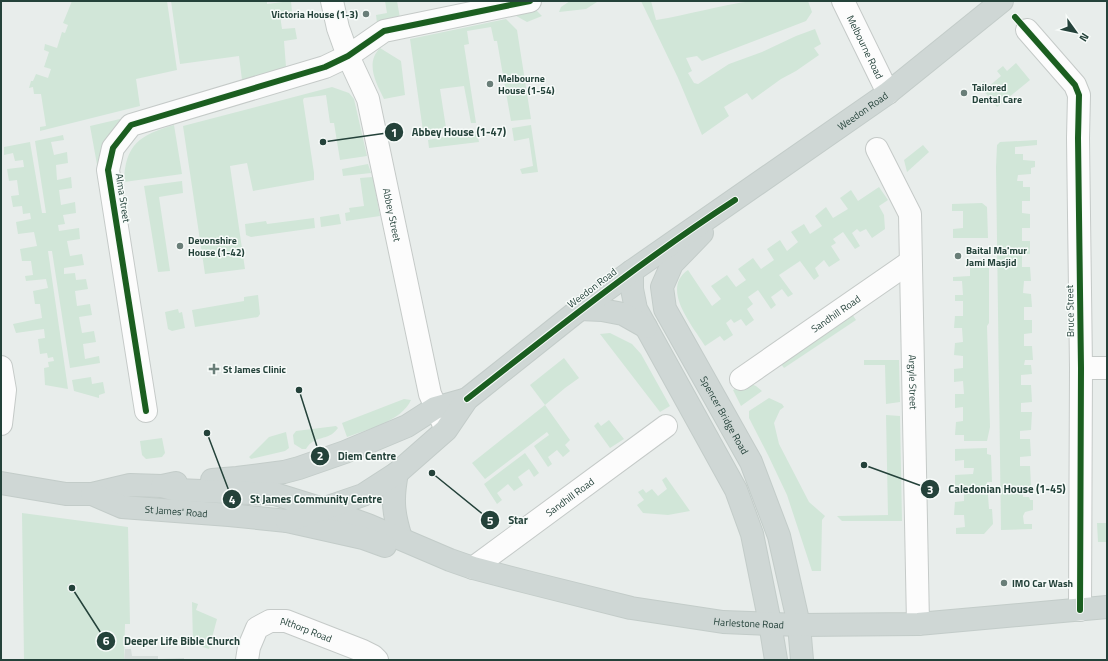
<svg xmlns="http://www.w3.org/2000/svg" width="1108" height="661" viewBox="0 0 1108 661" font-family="'Titillium Web',sans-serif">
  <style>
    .built { fill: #d6dedb }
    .green { fill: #d1e6d8 }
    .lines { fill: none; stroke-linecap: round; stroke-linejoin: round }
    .minor-casing { stroke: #c5cac8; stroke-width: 24 }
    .major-casing { stroke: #c3ccc9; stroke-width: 24 }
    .minor { stroke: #fcfcfc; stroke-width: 22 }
    .major { stroke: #cfd7d5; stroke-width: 22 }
    .cycleway-casing { stroke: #f7fbf9; stroke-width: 8 }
    .cycleway { stroke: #1b5e20; stroke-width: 6 }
    .poi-dot { fill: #697e78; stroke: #f7fbf9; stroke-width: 1.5 }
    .labels { text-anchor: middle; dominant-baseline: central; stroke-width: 3; stroke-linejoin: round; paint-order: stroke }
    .poi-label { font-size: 10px; font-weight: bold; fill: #24423a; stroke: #f7fbf9; text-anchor: start }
    .street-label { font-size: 10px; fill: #24423a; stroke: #f7fbf9 }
    .leader { fill: none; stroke: #24423a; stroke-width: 1.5 }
    .callout-dot { fill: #24423a; stroke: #f7fbf9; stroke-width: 1.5 }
    .mark-label { font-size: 12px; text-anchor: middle; font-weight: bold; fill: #fff }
    .callout-label { font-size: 11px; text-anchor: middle; font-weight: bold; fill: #24423a; stroke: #f7fbf9; stroke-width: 3; stroke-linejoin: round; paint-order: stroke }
  </style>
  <rect width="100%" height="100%" fill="#e8edeb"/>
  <path class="built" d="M125,649h6l1,7h26v3l26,-1v2h-60z"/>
  <path class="green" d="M72,1h95l10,69 -41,9 4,27 -100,25v-4l6,-1 -5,-32h-7l-1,-7 -4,1 2,-7h2l3,-7 12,4 3,-9 -7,-2 5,-15 -5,-2 1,-6 12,4 5,-16 3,1 3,-8 -5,-2z
    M171,1h96v3l24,-3 1,11 -12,3 2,14 13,-1 2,11 -13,2 2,26 -44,13 -3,-24 -59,8z
    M385,1h12l3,17 -23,5 -1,-8 11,-2z
    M570,1h27v1l-11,7 -27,3 2,-5z
    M641,1h10l5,19c32,-5 64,-15 96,-19 17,-1 38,0 56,0l4,11 -6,9 -104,40 -5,-5 -11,2 6,13 -4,2 6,10 4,1 31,-20 33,-12 34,-16 19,-7 6,15 -7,4 5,7 -23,16 -15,8 -29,21 -5,-7 -23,14 5,9 -27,19 -24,-57z
    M531,8l6,3 5,5 -15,6 -16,-9z
    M506,19l11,11 14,89 -20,2 -14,-80h-3l-3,-14 -24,4 2,13 -5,1 12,78h-5l-7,-37 -24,3 6,39 -23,3 -13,-92z
    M380,48l21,13 4,34 -21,4c-8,-16 -19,-36 -4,-51z
    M1016,63l14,17 -33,27 -18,-22 5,-4 4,6 13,-11 -4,-5 6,-5 4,5z
    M332,87l17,6 5,6 13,57 -27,4 -6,-37h-4l-4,-28 -22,3 -1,2 11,73v7l-61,11 -6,-28 -17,3 15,103 -40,5 -22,-148z
    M120,119l4,4 -26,47 -8,-44z
    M174,125l8,49 -58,8c1,-38 16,-47 50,-57z
    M531,125l7,47 -16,2 -2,-5 13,-3 -4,-28 -15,3 -2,-13z
    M477,131l2,11 -50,6 -1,-8z
    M63,135l1,5 -13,2 3,13 13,-3 1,11 -12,2 1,15 14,-3 1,11 -13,2 2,15 14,-3 1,11 -13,2 2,9 -7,1 1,6 20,-3 1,11 -13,2 3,15 12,-2 2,11 -20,3v6l11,-1 1,7 10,-1 2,10 -13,2 2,15 13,-2 2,11 -13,2 3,16 12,-2 2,11 -13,2 2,15 14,-3 1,7 -30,5 -18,-117h-4l20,138 -23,-4 -1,-17 5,-1 -1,-5 6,-1 -1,-4 -5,1 -1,-5 -7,1 -2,-15 7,-1 -1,-9 -28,4 -3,-9 29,-6 -2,-14h-5l-2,-13 15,-3 -2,-9 -20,2 -1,-5 8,-1 -2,-14h-9l-2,-12 17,-3 -3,-14 -16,2 -2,-12 15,-3 -1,-6 -7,1 -1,-8 -9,1 -2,-11 8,-1 -2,-15 -8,1 -2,-12 17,-2 -1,-7 -8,1 -2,-8 -9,2v-8l26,-5 12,71h4l-11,-72z
    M1037,140v5l-22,2v7h8v6l12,1v6l-4,1v6l-13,1 -1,6h6v6h7v14h-8v12l8,1v14h-8v13h8v13h-8v13h8l1,14h-7l-1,12 8,1 1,13h-8v13h8v13l-8,1v12h8l1,14h-8l-1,5h7l1,9 -11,1v10h10l1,17 -11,1v9h11l-1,18 -11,1v8h10l1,17 -11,1v9h10l1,20h-8v11h6l1,3h3v10l-8,2 -2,4 1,8h8v5l-31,1 -5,-363 1,-22 3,-3z
    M923,145l6,7 -22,20 -3,-12z
    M368,164l3,9 -28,3 -1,-7z
    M373,177l7,39 -34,5 -1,-8 5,-1 -1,-4 15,-2 -4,-28z
    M182,181l1,12 -24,4 11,74 -12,1 -14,-86z
    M879,187l9,13 -9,6 5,9 1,14 -13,9 -6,-9 -6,3 -3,-3 -5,4 8,13 -5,3 -12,-17 -10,7 3,4 -5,3 9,14 -11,7 -5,-7 -9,8 4,8 -5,4 -14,-19 -21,14 14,19 -5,3 -6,-8 -11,8 5,8 -5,4 -13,-19 -10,7 5,7 -6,5 7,11 -8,6 -5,-7 -7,4 -3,-4 -5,4 7,12 -9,6 -4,-5 -15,10c-12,-20 -45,-57 -17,-76l24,36 9,-7 -10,-13 16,-11 9,12 10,-7 -8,-11 15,-11 8,11 13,-9 -7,-11 13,-9 7,11 11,-9 -7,-10 13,-8 6,10 12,-8 -7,-10 11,-9 7,11 15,-9 -8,-11 11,-8 7,11z
    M982,203l5,4 1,31h-35v-9l10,-1v-17h-11v-7z
    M339,214l2,10 -20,3 -1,-10z
    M314,218l1,10 -64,9 -5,-2 -1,-11 21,-3 1,3z
    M970,268h19v55l-2,3 3,101 -3,14h-23v-6h-9l1,-13 7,-1v-14l-8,1v-14h9l-1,-13 -9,1v-13l9,-1v-12l-9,-1 1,-12 8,-1 -1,-14h-8l1,-12h8v-15h-8v-6h8l-1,-14h-9v-4l17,-1z
    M258,295l2,19 -2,3 -63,10 -3,-17 52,-9v-4z
    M178,309l1,4 3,-1 3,16 -13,3 -4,-2 -3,-17z
    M852,314l4,6 -72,48 -3,-4z
    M610,333l22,11 9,10 29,52 -10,6 -60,-78z
    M564,358l15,20 -14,10 -20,17 25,35 -5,5 5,6 -7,6 -6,-7 -9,7 4,7 -4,3 -14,-21 15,-11 -2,-3 -62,47 -13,-16 73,-58 -15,-20z
    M864,360h35l1,42 -14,2 -1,-39h-21z
    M91,377l1,7 11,-2 2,11 -6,2v3l-25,-7 -2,-11z
    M751,384l5,2 6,5 -21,15 -8,-16 10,-5z
    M769,398l13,6 2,3 -4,3 -6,13 5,21 30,58 16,14 -3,4 -1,51h-9l-25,-76 -19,-40 -19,-37v-7z
    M404,399l7,1c-9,21 -45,30 -64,37l-5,-14z
    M886,415l14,1 2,105h-60l-5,-5 51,-1z
    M609,420l15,19 -14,9 -16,-22 4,-4 3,4z
    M336,426l2,2c-11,15 -22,5 -32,21h-4l-8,-5 -1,-9 3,-4z
    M286,432l3,16 -4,3 -34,8 -2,-2 20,-20z
    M162,438l3,15 -3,4 -16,2 -4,-4 -2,-14z
    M987,448v6l4,1 1,27h-5l2,27h3l1,15 -9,10h-28v-6l9,-1 -1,-12h-10l1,-13 9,-1v-13h-9v-13l18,-1 1,-6h-10v-8l-9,1v-12z
    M525,453l14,20 -5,4 -5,-8 -11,8 5,8 -9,6 -6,-7 -11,9 5,7 -5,4 -13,-20z
    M666,477l24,34 -22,4 -25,-2 -6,-8 7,-5 -6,-8 5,-3 3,4 6,-4 6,7 9,-7 -5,-9z
    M22,513l106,14 2,97h-5l-1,36h-100z
    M1097,523h10v19h-9z
    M192,602l6,2 -2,6 21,9 -8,30 -16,-5z"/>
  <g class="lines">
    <defs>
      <g id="minor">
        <path id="s1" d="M332,1l6,27 10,28 20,43 62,295 14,31"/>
        <path id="s2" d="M843,1l45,92"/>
        <path d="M1027,30l48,55 4,10 -1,43 3,230 -1,242"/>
        <path id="s3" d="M877,149l33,65 8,410"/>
        <path d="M1,367l4,23 -4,34"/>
        <path d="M1081,368h26"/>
        <path id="s4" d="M741,379l169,-117"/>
        <path d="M146,411l-38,-241 5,-22 18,-23 194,-58 23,-11 36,-25 146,-30"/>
        <path id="s5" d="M473,568l193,-142"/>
        <path id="s6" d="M247,660l2,-13 8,-19 13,-7h16l77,30 10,5 4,4"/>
      </g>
      <g id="major">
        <path id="s7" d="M702,233l-30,31 -10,23 3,22 86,153 28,74 20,89 3,35"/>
        <path d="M632,271v18l4,20 100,181 16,44 18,89 6,37"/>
        <path d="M580,309l22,1 21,4 23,13"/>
        <path d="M397,473c-5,26 -4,40 4,65"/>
        <path d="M212,480l25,-2 47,-6 15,-4 46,-16 62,-26 28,-18 32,-9"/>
        <path d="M1,483l65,11h26l38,-9 32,1 14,-3"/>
        <path id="s8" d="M162,486l15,4 98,4 48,15 45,16 82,35 23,8 58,15 100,25 92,14 76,3 119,-1 189,-17"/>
        <path id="s9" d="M92,494l30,13 107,8 58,6 76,17 22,8"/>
        <path id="s10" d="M287,521l76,-26 34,-22 49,-43 21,-31 113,-90 52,-38 256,-178 114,-92"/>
      </g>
    </defs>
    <use href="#minor" class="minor-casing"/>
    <use href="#major" class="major-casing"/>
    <use href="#minor" class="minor"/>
    <use href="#major" class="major"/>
    <defs>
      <path id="cycleway" d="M1015,17l60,68 4,10 -1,43 3,230 -1,242
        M467,399c88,-69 174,-138 268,-199
        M146,411l-38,-241 5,-22 18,-23 194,-58 23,-11 36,-25 146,-30"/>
    </defs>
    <use href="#cycleway" class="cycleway-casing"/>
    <use href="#cycleway" class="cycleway"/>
  </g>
  <g class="poi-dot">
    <circle cx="366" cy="14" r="4"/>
    <circle cx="490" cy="84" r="4"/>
    <circle cx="964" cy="93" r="4"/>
    <circle cx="180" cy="246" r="4"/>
    <circle cx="958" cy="256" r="4"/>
    <path d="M212 363h4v4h4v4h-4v4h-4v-4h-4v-4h4z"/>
    <circle cx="1004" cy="583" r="4"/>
  </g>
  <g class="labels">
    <g class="poi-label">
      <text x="358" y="14" text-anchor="end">Victoria House (1-3)</text>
      <text x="498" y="78">Melbourne<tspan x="498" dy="12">House (1-54)</tspan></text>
      <text x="972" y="87">Tailored<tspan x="972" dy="12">Dental Care</tspan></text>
      <text x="188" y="240">Devonshire<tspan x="188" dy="12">House (1-42)</tspan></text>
      <text x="966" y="250">Baital Ma'mur<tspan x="966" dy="12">Jami Masjid</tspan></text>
      <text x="223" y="369">St James Clinic</text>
      <text x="1012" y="583">IMO Car Wash</text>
    </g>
    <g class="street-label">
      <text stroke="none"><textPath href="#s2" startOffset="51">Melbourne Road</textPath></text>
      <text stroke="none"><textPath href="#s10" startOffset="713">Weedon Road</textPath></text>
      <text transform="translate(123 198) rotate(81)">Alma Street</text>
      <text stroke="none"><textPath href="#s1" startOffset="223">Abbey Street</textPath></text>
      <text transform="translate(592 288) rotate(-37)">Weedon Road</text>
      <text transform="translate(1070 311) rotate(-91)">Bruce Street</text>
      <text stroke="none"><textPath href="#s4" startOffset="115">Sandhill Road</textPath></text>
      <text stroke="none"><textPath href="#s3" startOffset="241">Argyle Street</textPath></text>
      <text stroke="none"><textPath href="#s7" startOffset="212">Spencer Bridge Road</textPath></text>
      <text stroke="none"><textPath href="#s5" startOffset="120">Sandhill Road</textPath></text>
      <text stroke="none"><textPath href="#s9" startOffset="87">St James' Road</textPath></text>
      <text stroke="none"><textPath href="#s8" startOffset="607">Harlestone Road</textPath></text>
      <text stroke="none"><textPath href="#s6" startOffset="86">Althorp Road</textPath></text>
    </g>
  </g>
  <path class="leader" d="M323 142L394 132M299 390L320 456M864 465L930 489M207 433L232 499M432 473L490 520M72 588L106 641"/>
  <g class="callout-dot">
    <circle cx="323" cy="142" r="4"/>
    <circle cx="299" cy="390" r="4"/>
    <circle cx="864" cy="465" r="4"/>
    <circle cx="207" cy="433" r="4"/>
    <circle cx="432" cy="473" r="4"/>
    <circle cx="72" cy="588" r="4"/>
    <circle cx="394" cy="132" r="10"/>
    <circle cx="320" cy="456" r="10"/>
    <circle cx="930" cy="489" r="10"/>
    <circle cx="232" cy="499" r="10"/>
    <circle cx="490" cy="520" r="10"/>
    <circle cx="106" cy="641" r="10"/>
  </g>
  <g class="mark-label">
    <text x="394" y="137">1</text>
    <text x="320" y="460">2</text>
    <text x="930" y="494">3</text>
    <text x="232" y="504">4</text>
    <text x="490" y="525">5</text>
    <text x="106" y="645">6</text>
  </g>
  <g class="callout-label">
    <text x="459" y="136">Abbey House (1-47)</text>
    <text x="367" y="460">Diem Centre</text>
    <text x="1007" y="493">Caledonian House (1-45)</text>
    <text x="316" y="503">St James Community Centre</text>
    <text x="518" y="524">Star</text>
    <text x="182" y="645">Deeper Life Bible Church</text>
  </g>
  <rect width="1108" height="661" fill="none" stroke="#24423a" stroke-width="4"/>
  <g transform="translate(1076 32) rotate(123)" stroke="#f7fbf9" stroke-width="3" paint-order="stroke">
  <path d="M0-3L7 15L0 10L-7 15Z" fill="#24423a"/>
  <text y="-6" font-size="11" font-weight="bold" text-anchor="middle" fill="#24423a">N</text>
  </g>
</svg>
